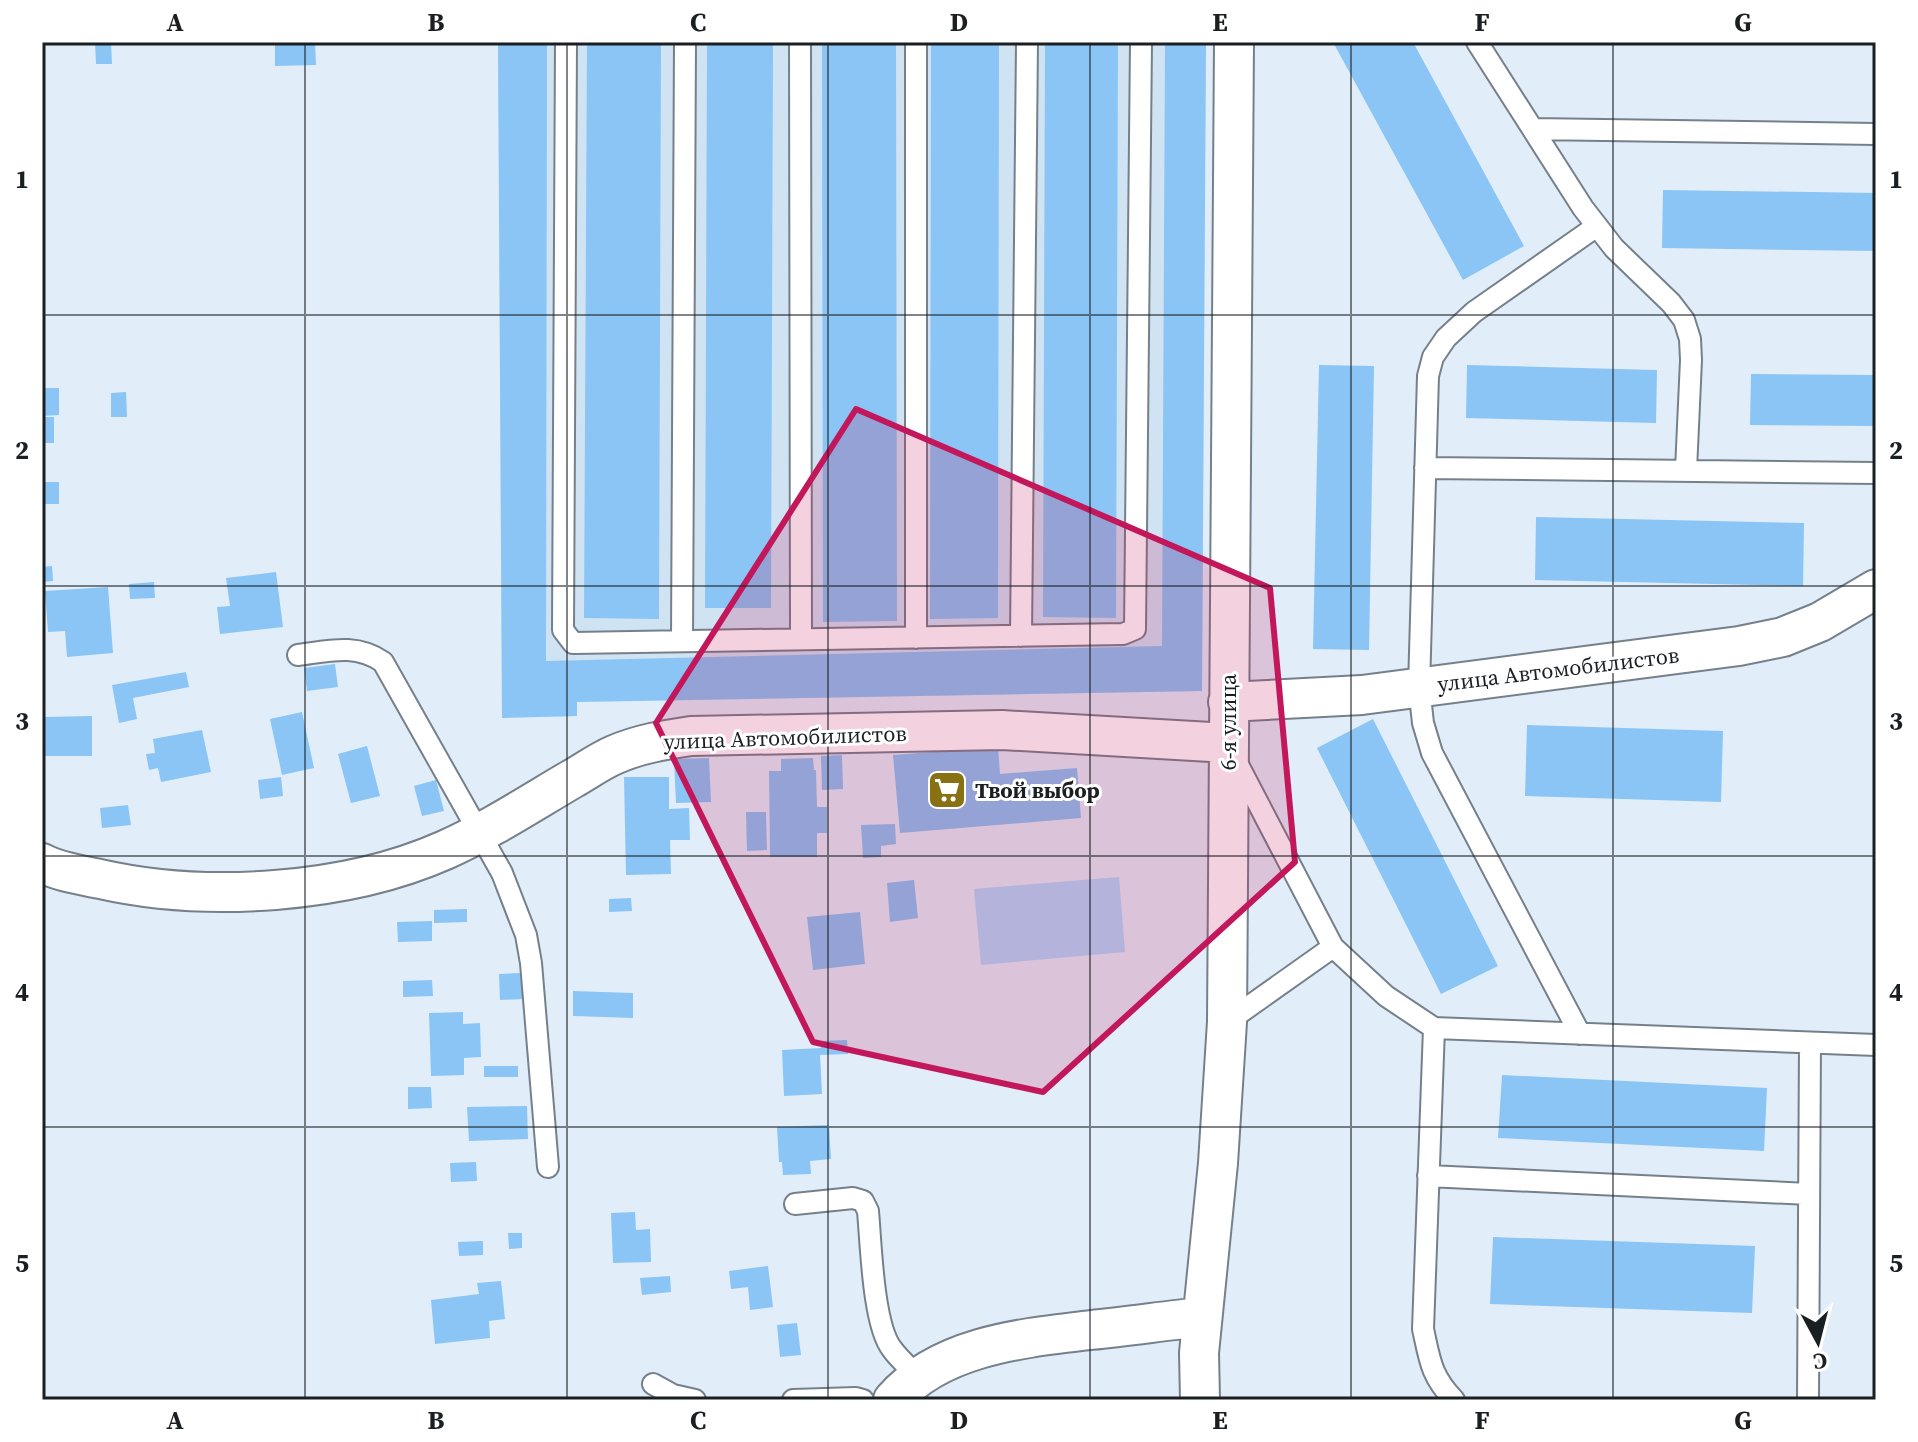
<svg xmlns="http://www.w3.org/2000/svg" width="1918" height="1442" viewBox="0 0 1918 1442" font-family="'Source Serif 4',serif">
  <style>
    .built { fill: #d0e3f3 }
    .park { fill: #b0dafd }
    .building { fill: #8ac5f5 }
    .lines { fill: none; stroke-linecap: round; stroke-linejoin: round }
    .service-casing { stroke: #75808a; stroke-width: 24 }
    .minor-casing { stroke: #75808a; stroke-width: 42 }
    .service { stroke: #fff; stroke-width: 20 }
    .minor { stroke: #fff; stroke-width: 38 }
    .marked { fill: #c2185b; fill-opacity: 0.2; stroke: #c2185b; stroke-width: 6; stroke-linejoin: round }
    .grid { fill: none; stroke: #1a1f22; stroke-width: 2; stroke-opacity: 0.55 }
    .labels { text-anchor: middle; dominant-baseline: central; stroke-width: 6; stroke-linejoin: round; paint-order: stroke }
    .street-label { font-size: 22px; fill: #1a1f22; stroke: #fff }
    .poi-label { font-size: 22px; font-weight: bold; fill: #1a1f22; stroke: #fff; text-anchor: start }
    .neatline { fill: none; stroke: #1a1f22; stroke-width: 3 }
    .grid-label { font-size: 26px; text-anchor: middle; font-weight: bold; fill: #1a1f22 }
  </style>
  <rect width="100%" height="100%" fill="#e1eef9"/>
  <path class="built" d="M498,42h708l-4,649 -625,11v14l-75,2z"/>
  <path class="park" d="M1119,877l6,75 -144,13 -7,-76z"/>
  <path class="building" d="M95,42h16l1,22h-16z
    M275,42h40l1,23 -41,1z
    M498,42h49l-1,619 616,-15 3,-604h41l-4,649 -625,11v14l-75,2z
    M587,42h74l-2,577 -75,-1z
    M707,42h66l-2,566h-66z
    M822,42h74l1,579 -74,1z
    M931,42h68l-1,576 -68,1z
    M1045,42h73l-2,576 -73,-1z
    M1338,42h75l111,204 -61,34 -129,-236z
    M1663,190l213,3v58l-214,-3z
    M1319,365l55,1 -5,284 -56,-1z
    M1467,365l190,5 -1,53 -190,-5z
    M1751,374l125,1v51l-126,-1z
    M42,388h17v27l-17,1z
    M126,392l1,25h-16v-24z
    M42,417h12v26h-12z
    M42,482h17v22h-17z
    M1536,517l268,6 -1,63 -268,-6z
    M52,566l1,15 -11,1v-15z
    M276,572l7,55 -63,7 -3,-27 13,-1 -4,-28z
    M154,582l1,16 -25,1 -1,-15z
    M108,587l5,66 -46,4 -2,-26 -17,1 -3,-41z
    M335,664l3,23 -31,4 -3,-23z
    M186,672l3,15 -56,11 4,21 -18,4 -7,-38z
    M302,712l12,56 -32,7 -12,-56z
    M92,716v40h-47v-39z
    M1373,719l125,247 -57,28 -124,-246z
    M1527,725l196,6 -2,71 -196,-6z
    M202,730l9,42 -50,10 -3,-14 -9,2 -3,-16 9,-1 -2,-14z
    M367,746l13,50 -29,7 -13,-49z
    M998,747l2,27 77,-6 4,50 -181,15 -7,-78z
    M842,755l1,34 -21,1 -1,-34z
    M709,758l2,44 -35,1 -2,-44z
    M813,758l1,12h2l1,37h10v26h-10v24h-47l-1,-86h12v-12z
    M281,777l2,19 -23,3 -2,-19z
    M624,777h45v32l20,-1 1,32h-20l1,34 -45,1z
    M436,780l8,31 -22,5 -8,-30z
    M128,805l3,20 -29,3 -2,-20z
    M746,812h20l1,38 -20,1z
    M895,824l1,20 -15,2v11l-18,1 -2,-33z
    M914,880l4,38 -28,4 -3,-39z
    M631,898l1,13 -23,1v-13z
    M467,909v13l-33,1v-13z
    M860,912l5,52 -52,6 -6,-53z
    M432,921v20l-34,1 -1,-20z
    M521,973l2,26 -23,1 -1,-26z
    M432,980l1,16 -30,1v-16z
    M573,991l60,2v25l-60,-2z
    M463,1012v12l17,-1 1,34 -17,1v17l-33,1 -2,-63z
    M847,1040l1,14 -28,1 2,39 -38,2 -2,-46 39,-2 -1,-7z
    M484,1066h34v11h-34z
    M1502,1075l265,13 -3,63 -266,-13z
    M408,1087h23l1,21 -24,1z
    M527,1106l1,33 -59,2 -2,-34z
    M829,1125l2,34 -21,2 1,13 -28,1 -1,-13h-3l-2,-35z
    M476,1162l1,19 -26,1 -1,-19z
    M635,1212l1,18 14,-1 1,33 -38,1 -2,-50z
    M508,1233h14v15l-13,1z
    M1493,1237l262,9 -3,67 -262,-9z
    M483,1241v14l-24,1 -1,-14z
    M768,1266l5,41 -23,3 -2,-23 -17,2 -2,-18z
    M670,1276l1,16 -29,3 -2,-17z
    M501,1281l4,38 -16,2 1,17 -55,6 -4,-44 48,-6 -2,-11z
    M797,1323l4,32 -21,2 -3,-32z"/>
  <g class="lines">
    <defs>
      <path id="service" d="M566,42l-3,588 10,13 550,-9 12,-5 6,-587
        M800,42l1,597
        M1477,42l106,166 31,40 57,55 13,17 6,19 1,21 -5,110
        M1533,129l343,5
        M1425,468l451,5
        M1021,636l6,-594
        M916,638v-596
        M682,641l3,-599
        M298,655c31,-4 58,-12 85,7l119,211 24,62 5,28 17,204
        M1235,759l98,188
        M1227,1022l106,-75 53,49 48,32 442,17
        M1434,1028l-11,301c7,32 8,47 31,71
        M1580,1034l-148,-281 -9,-30 -4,-36 9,-311 5,-19 13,-19 28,-26 123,-86
        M1428,1176l381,18
        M795,1204l58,-6 10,3 5,10c3,33 5,114 24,138 7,10 18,19 26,28
        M653,1384l20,11 22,5
        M793,1400l63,-2 7,2
        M1808,1400l2,-357"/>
      <path id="minor" d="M1228,702l134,-7 377,-49 44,-9 37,-15 56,-33
        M42,863c17,9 39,12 58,16 106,24 246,15 345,-29 45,-20 86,-47 127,-71 14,-8 28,-18 42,-24 25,-11 50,-15 77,-19l311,-6 226,13
        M893,1400c48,-55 131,-62 198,-70 37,-4 74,-9 110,-13
        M1200,1400l-1,-47 19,-190 9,-141 7,-980"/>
    </defs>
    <use href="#service" class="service-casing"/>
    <use href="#minor" class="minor-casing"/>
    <use href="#service" class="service"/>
    <use href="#minor" class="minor"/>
  </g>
  <path class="marked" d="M856,409l414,179 25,274 -252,230 -230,-50 -157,-319z"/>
  <path class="grid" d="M305,42v1358M567,42v1358M828,42v1358M1090,42v1358M1351,42v1358M1613,42v1358M42,315h1834M42,586h1834M42,856h1834M42,1127h1834"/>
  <defs>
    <symbol id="supermarket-square" viewBox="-11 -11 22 22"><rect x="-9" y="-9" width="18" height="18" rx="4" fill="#887113" stroke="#fff"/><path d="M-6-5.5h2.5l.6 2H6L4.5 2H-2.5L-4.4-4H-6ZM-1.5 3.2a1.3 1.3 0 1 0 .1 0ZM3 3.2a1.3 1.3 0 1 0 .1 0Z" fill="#fff"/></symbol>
  </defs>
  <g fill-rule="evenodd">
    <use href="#supermarket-square" x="925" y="768" width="44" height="44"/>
  </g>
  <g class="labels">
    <g class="street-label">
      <text transform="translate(1558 669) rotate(-7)">улица Автомобилистов</text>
      <text transform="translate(1228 722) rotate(-90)">6-я улица</text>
      <text transform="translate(785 737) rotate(-2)">улица Автомобилистов</text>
    </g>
    <g class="poi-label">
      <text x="975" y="790">Твой выбор</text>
    </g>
  </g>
  <rect width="1918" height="1442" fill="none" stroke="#ffffff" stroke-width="88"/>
  <g transform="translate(1818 1342) rotate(173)" stroke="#ffffff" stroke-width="6" paint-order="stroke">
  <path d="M0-6L14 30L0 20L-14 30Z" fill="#1a1f22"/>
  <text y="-12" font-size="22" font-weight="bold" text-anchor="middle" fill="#1a1f22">С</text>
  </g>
  <rect x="44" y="44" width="1830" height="1354" class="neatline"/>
  <g class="grid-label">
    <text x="175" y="31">A</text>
    <text x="436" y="31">B</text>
    <text x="698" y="31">C</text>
    <text x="959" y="31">D</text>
    <text x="1220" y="31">E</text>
    <text x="1482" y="31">F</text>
    <text x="1743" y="31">G</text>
    <text x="22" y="188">1</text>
    <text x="1896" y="188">1</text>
    <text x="22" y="459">2</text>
    <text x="1896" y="459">2</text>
    <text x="22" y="730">3</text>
    <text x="1896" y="730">3</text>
    <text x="22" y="1001">4</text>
    <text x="1896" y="1001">4</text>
    <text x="22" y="1272">5</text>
    <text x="1896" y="1272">5</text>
    <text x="175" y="1429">A</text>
    <text x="436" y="1429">B</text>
    <text x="698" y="1429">C</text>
    <text x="959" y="1429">D</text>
    <text x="1220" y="1429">E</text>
    <text x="1482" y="1429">F</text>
    <text x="1743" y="1429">G</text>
  </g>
</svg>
